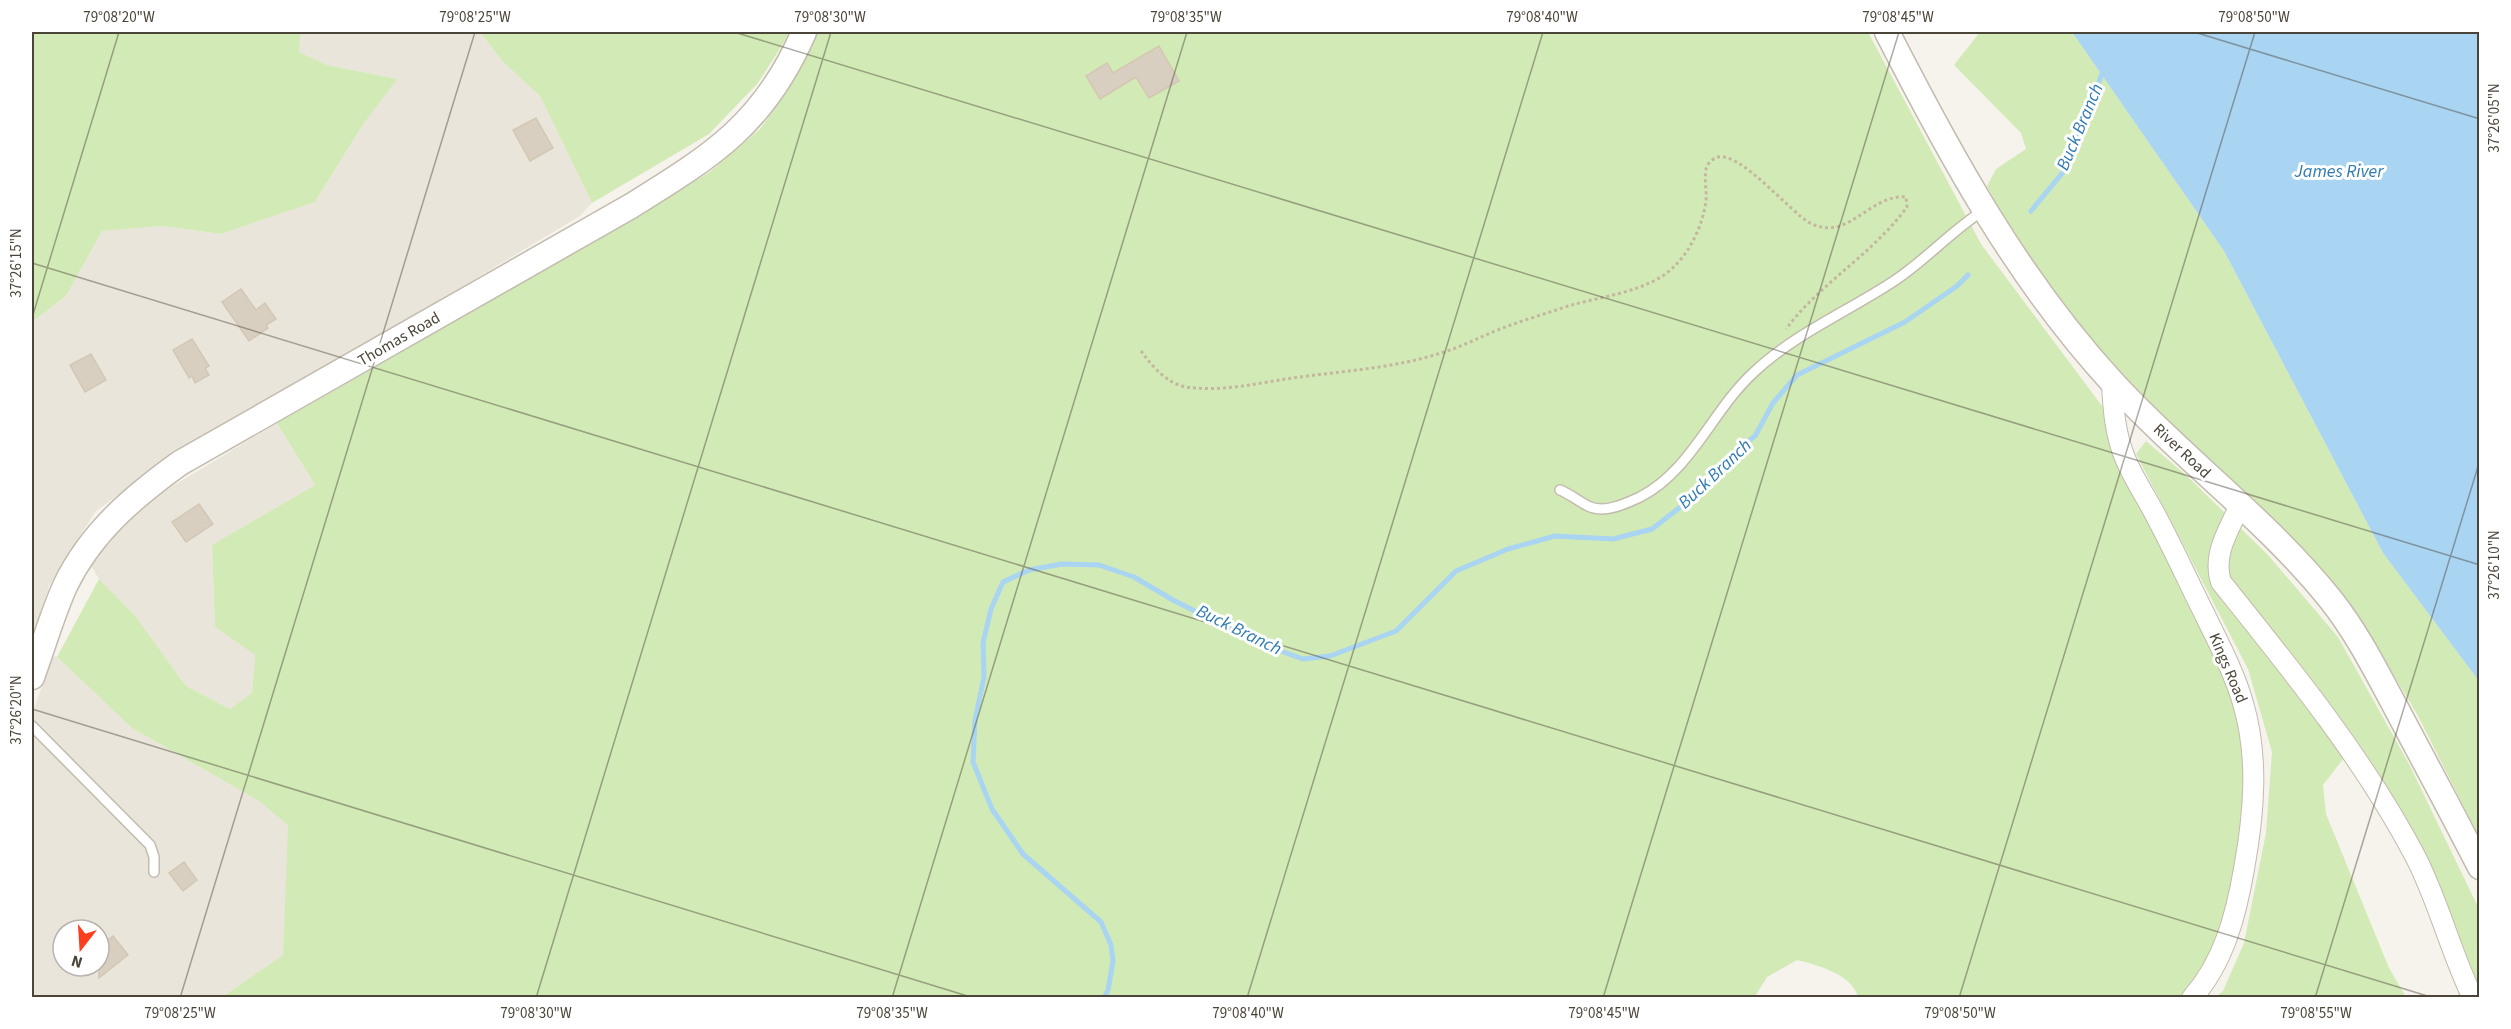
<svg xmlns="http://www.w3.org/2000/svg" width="2511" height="1029" viewBox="0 0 2511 1029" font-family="'Source Sans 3',sans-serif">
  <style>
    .residential { fill: #eae5da; fill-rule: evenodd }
    .green { fill: #d2eab5 }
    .water { fill: #a9d4f2 }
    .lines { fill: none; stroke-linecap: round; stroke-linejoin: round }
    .stream { stroke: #a9d4f2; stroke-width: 5 }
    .building { fill: #d8cfc1; stroke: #d3c7b4; stroke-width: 1.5 }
    .service-casing { stroke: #c2bbae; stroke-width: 12 }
    .minor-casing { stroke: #c2bbae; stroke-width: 22 }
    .tertiary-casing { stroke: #c2bbae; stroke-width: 27 }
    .path { stroke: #c4b79f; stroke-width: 3; stroke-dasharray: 3 3; stroke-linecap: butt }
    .service { stroke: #fff; stroke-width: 9 }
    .minor { stroke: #fff; stroke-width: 20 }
    .tertiary { stroke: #fff; stroke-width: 24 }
    .ticks { fill: none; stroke: #4b4439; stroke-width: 1.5; stroke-opacity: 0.45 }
    .labels { text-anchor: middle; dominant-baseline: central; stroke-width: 6; stroke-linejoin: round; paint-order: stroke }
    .street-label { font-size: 16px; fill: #4b4439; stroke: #fff }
    .water-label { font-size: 18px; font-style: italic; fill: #2e7ab2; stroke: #fff }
    .neatline { fill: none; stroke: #4b4439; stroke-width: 2 }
    .ticks-label { font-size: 15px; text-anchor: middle; fill: #4b4439 }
  </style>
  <rect width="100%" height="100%" fill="#f6f3ec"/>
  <path class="residential" d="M301,32h179l22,29 38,35 52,107 -12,13 -304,182 -108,60 -73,54 -46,74 -17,52v-316l34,-26 36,-65 61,-5 58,8 94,-32 47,-76 34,-47 -69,-14 -28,-13z
    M277,423l38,62 -103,60 3,82 40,28 -3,38 -22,16 -44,-23 -51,-69 -36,-38 -8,-13 19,-30 38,-35z
    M53,656l4,1 75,71 127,73 30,24 -6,130 -61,42h-187l-3,-5v-278zM63,930h36v36h-36z"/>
  <path class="green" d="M32,32h269l-2,20 28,13 70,14 -35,47 -47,76 -94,32 -58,-8 -61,5 -36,65 -34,26z
    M480,32h308l-2,7 -28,44 -49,51 -117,69 -52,-107 -38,-35z
    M817,32h1051l113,212 124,166 44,111 76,154 11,31 9,62 -1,42 -12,81 -14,48 -11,24 -27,34h-322c-6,-23 -41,-32 -61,-37l-30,17 -13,21 -1532,-1 61,-42 5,-130 -29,-24 -127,-73 -75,-71 42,-78 36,37 51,70 44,23 22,-16 3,-38 -40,-28 -3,-82 103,-60 -38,-62 361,-206 73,-46 49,-42 27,-37z
    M1980,32h92l152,219 159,302 96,128v156l-62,-123 -48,-80 -67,-82 -87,-83 -135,-139 -57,-77 -36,-67 9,-17 30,-20 -5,-16 -67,-68z
    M2146,441l41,35 81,79 70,82 71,127 70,145v88h-21l1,-8 -56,-142 -59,-89 -21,27 3,29 63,154 17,29h-190l7,-6 21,-48 22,-110 6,-81 -24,-83 -112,-215z"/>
  <path class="water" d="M2072,32h407v649l-96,-128 -159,-302z"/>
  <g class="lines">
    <path class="stream" d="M2031,211l33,-40 38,-97 3,-3
      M1104,998l4,-8 5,-29 -2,-16 -10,-23 -78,-68 -31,-45 -19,-47 2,-42 9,-43 -1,-34 8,-34 12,-27 26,-12 33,-6 37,1 35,12 39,23 83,42 47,17 27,-3 66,-25 60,-60 52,-22 47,-13 58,3 39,-10 49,-38 28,-35 26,-20 18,-33 24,-28 108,-53 52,-36 11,-11"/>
  </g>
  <path class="building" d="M1159,46l20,35 -30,17 -13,-21 -36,22 -14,-23 21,-13 6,10z
    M536,118l17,30 -23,13 -17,-31z
    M241,289l15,21 9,-7 11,16 -10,6 2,3 -19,13 -27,-39z
    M192,339l17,27 -4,2 4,7 -14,8 -3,-7 -3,2 -16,-28z
    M91,354l15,26 -21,12 -15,-27z
    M199,504l14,20 -27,18 -14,-20z
    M184,862l13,18 -14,11 -14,-18z
    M113,936l15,19 -29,23v-31z"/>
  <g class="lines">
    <defs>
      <path id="service" d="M1560,490c10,4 18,11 28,16 16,8 37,-2 52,-9 51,-26 72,-86 113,-124 41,-39 94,-61 141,-92 32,-21 57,-50 90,-71
        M32,726l118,119 4,12v15"/>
      <path id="minor" d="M2112,382c1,25 3,52 13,76 8,20 22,40 32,60 17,32 32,65 48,97 14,29 29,57 38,88 16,54 11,111 1,166 -8,46 -20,93 -52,129
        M2240,505c-11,25 -28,49 -19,77 69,86 141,174 193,272 24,45 36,97 59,144"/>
      <path id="tertiary" d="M1887,32c64,125 131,248 227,352 69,75 153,136 217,216 26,33 44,69 64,106 29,54 57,107 85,161
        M32,677c11,-30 20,-62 33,-91 26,-54 68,-89 115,-123l451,-257c82,-51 133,-82 173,-174"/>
    </defs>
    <use href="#service" class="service-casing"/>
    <use href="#minor" class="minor-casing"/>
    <use href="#tertiary" class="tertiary-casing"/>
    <path class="path" d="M1141,351c11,15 25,32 45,36 33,5 68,-3 100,-8 52,-8 108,-10 158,-27 22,-7 42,-18 64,-26 19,-7 40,-13 60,-20 31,-9 69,-13 96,-31 23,-16 38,-46 42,-74 1,-10 -2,-21 0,-32 1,-5 6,-10 12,-12 23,-5 72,55 92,66 38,20 59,-29 96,-26l1,10c-34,47 -87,76 -121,122"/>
    <use href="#service" class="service"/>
    <use href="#minor" class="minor"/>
    <use href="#tertiary" class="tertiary"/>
  </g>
  <path class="ticks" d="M734,32l1746,533M2194,32l286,87M32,263l2402,735M32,318l87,-286M32,709l942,289M180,998l295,-966M536,998l295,-966M892,998l295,-966M1247,998l296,-966M1603,998l296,-966M1959,998l296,-966M2315,998l165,-538"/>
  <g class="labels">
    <g class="street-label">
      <text transform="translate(399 339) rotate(-30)">Thomas Road</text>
      <text transform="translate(2182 451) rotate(43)">River Road</text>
      <text transform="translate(2228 668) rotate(67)">Kings Road</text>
    </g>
    <g class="water-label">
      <text transform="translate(2080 127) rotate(-67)">Buck Branch</text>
      <text x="2339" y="171">James River</text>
      <text transform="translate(1715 474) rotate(-43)">Buck Branch</text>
      <text transform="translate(1239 630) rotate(26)">Buck Branch</text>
    </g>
  </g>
  <rect width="2511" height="1029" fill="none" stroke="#ffffff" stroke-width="66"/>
  <g transform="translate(81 948) rotate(197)"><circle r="28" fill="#ffffff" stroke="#b7b4b0" stroke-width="1.5"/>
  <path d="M0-4.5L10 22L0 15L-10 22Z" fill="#fc3f1d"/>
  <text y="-9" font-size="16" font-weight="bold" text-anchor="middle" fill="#4b4439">N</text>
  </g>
  <rect x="33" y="33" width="2445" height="963" class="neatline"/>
  <g class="ticks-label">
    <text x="119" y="22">79°08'20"W</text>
    <text x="475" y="22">79°08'25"W</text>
    <text x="830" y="22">79°08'30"W</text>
    <text x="1186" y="22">79°08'35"W</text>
    <text x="1542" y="22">79°08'40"W</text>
    <text x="1898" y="22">79°08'45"W</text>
    <text x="2254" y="22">79°08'50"W</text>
    <text transform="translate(2494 118) rotate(-90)" y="5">37°26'05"N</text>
    <text transform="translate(16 263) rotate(-90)" y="5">37°26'15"N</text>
    <text transform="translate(2494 565) rotate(-90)" y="5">37°26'10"N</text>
    <text transform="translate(16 710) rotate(-90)" y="5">37°26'20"N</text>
    <text x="180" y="1018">79°08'25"W</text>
    <text x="536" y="1018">79°08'30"W</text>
    <text x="892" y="1018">79°08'35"W</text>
    <text x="1248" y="1018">79°08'40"W</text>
    <text x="1604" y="1018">79°08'45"W</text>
    <text x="1960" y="1018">79°08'50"W</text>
    <text x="2316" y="1018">79°08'55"W</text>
  </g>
</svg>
